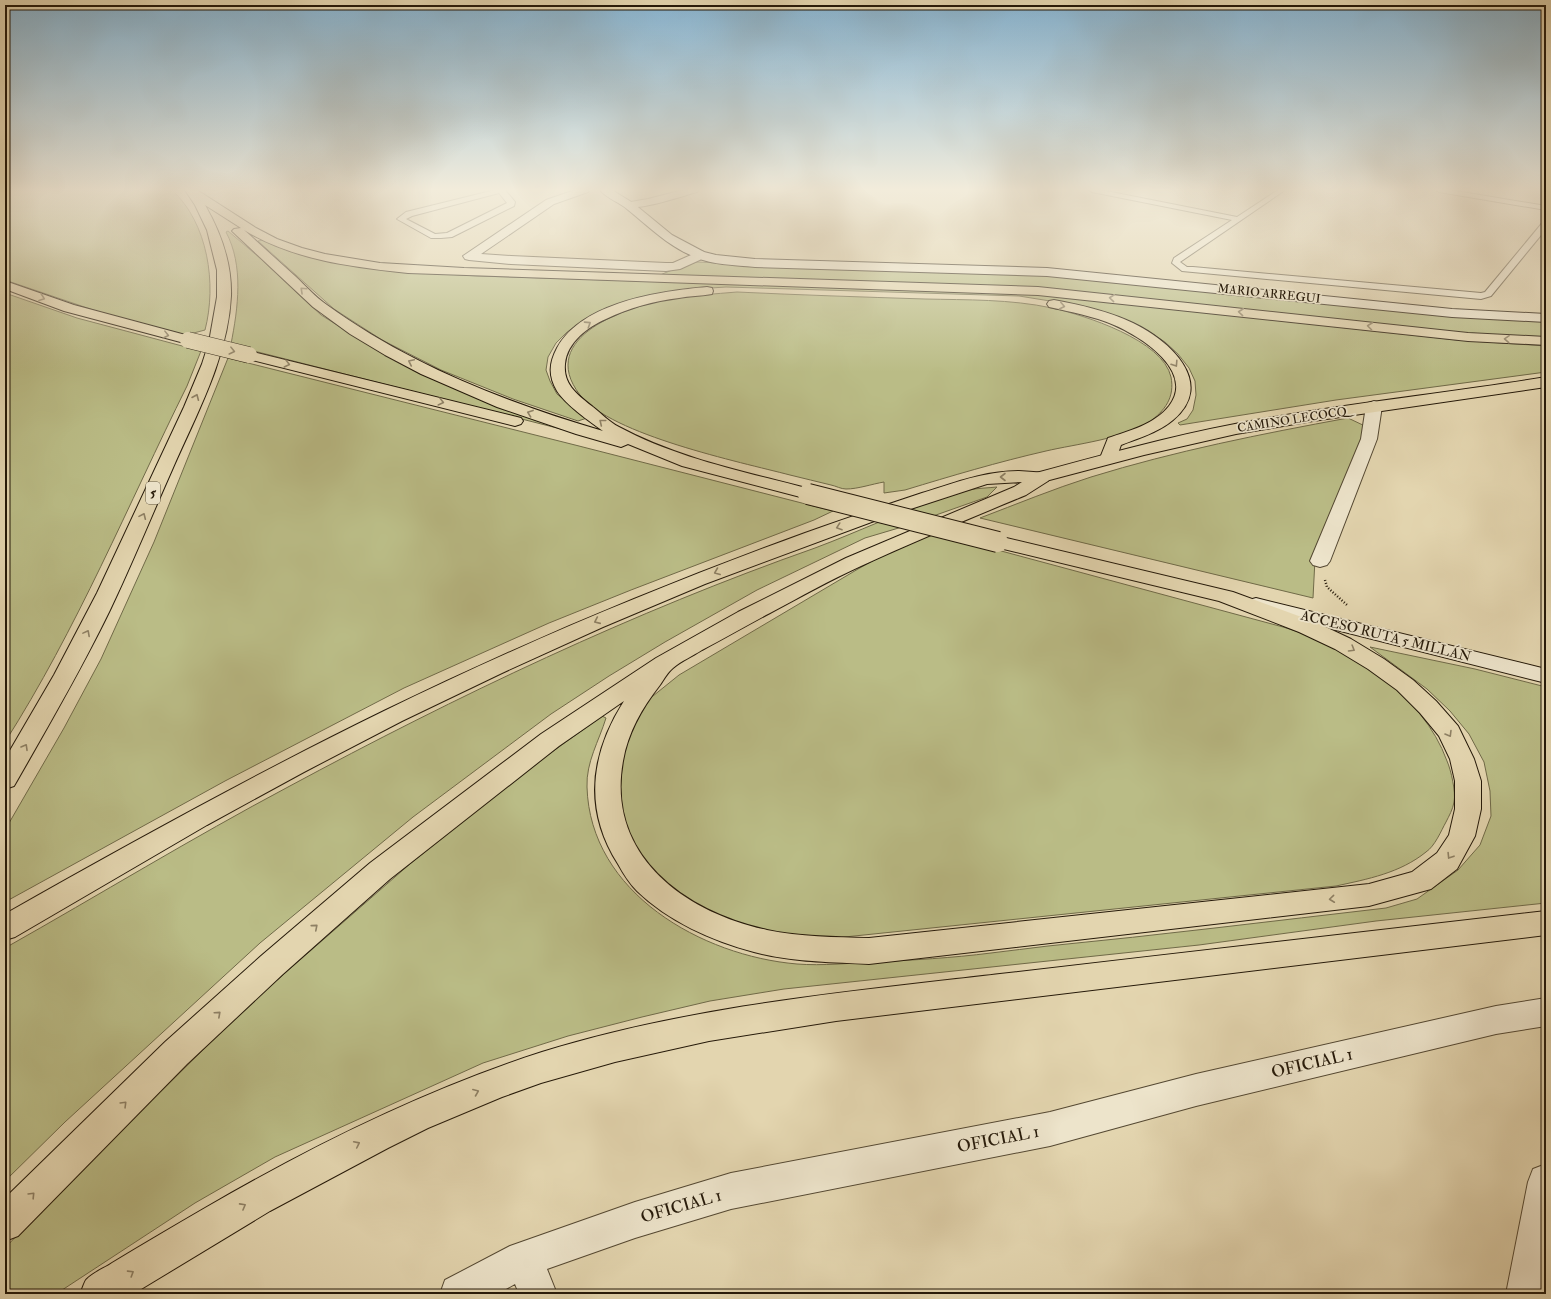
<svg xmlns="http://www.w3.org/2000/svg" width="1551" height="1299" viewBox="0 0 1551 1299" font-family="'IM FELL Double Pica',serif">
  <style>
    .green { fill: #babc86; stroke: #706a48 }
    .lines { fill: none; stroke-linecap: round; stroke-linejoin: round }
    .lane-casing { stroke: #544832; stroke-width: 2 }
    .street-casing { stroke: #544832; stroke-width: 2 }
    .secondary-casing { stroke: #251909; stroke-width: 2 }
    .primary-casing { stroke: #251909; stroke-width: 2 }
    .highway-casing { stroke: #251909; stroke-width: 2 }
    .path { stroke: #251909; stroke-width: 2.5; stroke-dasharray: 1 2; stroke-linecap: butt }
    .lane { fill: #ede4cb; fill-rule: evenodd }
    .street { fill: #ede4cb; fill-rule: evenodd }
    .secondary { fill: #ede4cb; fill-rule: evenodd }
    .primary { fill: #e3d5af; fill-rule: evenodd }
    .highway { fill: #e3d5af; fill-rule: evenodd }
    .highway-bridge-far1-casing { stroke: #251909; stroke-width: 17; stroke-linecap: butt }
    .highway-bridge-casing { stroke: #251909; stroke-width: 22; stroke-linecap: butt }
    .highway-bridge-far1 { stroke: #e3d5af; stroke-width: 16 }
    .highway-bridge { stroke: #e3d5af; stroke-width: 20 }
    .oneway { stroke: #8e8064 }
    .labels { text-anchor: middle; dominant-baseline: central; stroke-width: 3.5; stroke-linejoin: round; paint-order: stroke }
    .far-street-label { font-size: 12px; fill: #251909; stroke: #ede4cb }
    .shield { fill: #ede4cb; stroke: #615643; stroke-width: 1 }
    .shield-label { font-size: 13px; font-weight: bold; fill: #251909 }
    .street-label { font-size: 14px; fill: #251909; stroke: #ede4cb }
    .near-street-label { font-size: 17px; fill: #251909; stroke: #ede4cb }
  </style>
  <rect width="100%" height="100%" fill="#e3d5af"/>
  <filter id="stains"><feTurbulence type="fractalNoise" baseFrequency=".005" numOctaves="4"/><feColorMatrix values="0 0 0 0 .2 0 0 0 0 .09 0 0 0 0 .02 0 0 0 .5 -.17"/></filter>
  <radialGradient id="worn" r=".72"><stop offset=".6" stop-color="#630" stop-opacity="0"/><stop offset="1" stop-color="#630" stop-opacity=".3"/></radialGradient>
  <path class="green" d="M5,190h167c36,33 45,94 33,140l-19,5 -84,-22 -97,-33z
    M228,231l33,28 60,56 42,26 198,88 -315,-80 -15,-5c7,-36 13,-78 -5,-112z
    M264,240l14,5 138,27 61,4 548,17 432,47 89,6v26l-210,28 -156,25 -2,-2 9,-4 6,-9 3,-15 -1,-14 -6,-13 -11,-14 -13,-12 -17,-11 -73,-26 -56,-9 -293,-9 -31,2 -109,30 -19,13 -11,11 -8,14 -2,13 4,11 7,13 30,24 -9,3 -65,-22 -72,-29 -59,-30 -48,-31 -76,-68z
    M697,262l344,13 505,45v18l-94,-6 -354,-38 -438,-19 24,-10z
    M737,292c63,3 125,5 188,7 42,1 85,0 127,9 32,7 111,32 119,69 4,20 -6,34 -22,45 -26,17 -73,22 -103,29 -48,11 -95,25 -141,39l-21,3v-11c-12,2 -26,7 -38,7 -5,0 -10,-3 -15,-4 -14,-3 -27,-7 -41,-10 -50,-13 -179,-40 -210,-80 -45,-58 48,-89 90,-96 22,-4 45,-5 67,-7z
    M5,293l72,25 124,33 -14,35c-59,119 -110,243 -182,356z
    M228,358l351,88 254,65 -19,9 -183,70 -82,33 -145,65 -179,93 -220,121v-72l59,-102 37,-69 53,-117z
    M1348,418l19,9 -52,132 -2,39 -333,-80c37,-14 73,-29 111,-41 84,-26 170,-43 257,-59z
    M997,487l-10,10 -85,30 -37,11 -108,52 -92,52 -56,34 -58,38 -138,103 -153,126 -195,179 -60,59v-233c94,-53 187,-110 283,-161 169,-91 345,-175 527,-239 43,-16 84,-36 128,-50 9,-2 18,-6 26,-8 9,-2 19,-2 28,-3z
    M930,534l49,11 304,82c65,19 140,67 164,134 4,9 9,31 7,41 -1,7 -5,14 -8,20 -5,9 -11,24 -20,30 -26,21 -58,27 -90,34l-501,52 -60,-5 -57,-16 -29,-16 -24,-18 -22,-23 -22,-41 -2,-67 29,-52 31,-25 179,-106 27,-15z
    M1370,647l105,22 71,18v216l-170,18 -177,24 -415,44 -74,12 -68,16 -74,19 -85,27 -208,94 -80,46 -139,91h-51v-46l54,-57 194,-190 158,-138 109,-88 82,-59 4,2c-7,23 -20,44 -19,69 3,106 115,169 210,177 26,2 52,-1 78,-2 38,-2 77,-4 116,-9 19,-2 38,-5 57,-7 113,-11 225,-25 338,-38l31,-9 41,-29 22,-25 11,-29 -1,-25 -6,-29 -15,-28 -19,-23 -23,-22z"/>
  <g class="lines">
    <defs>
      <path id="lane" d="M495,190h10l10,12 -1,4 -62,31 -11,1h-10l-34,-19 9,-7zM499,193l8,10 -60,30 -12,1 -29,-15 6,-3z
        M1089,190h12l136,27 41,-27h7l-105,72 7,5h6l288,26 4,-1 58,-70h3v7l-55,67 -10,3 -299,-28 -10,-8 2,-5 58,-38 -140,-28z
        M1436,190h14l96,16v4l-107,-18z"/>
      <path id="street" d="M575,190h14l-1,2 -34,12 -73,50 30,2 155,7h7l27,-12 4,1 2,3 -2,3 -24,11 -14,2 -155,-7 -42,-4 -4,-1 -2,-3 83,-56z
        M683,190h15l-1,2c-12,3 -66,22 -73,13l1,-2 23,-4z
        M1374,401l6,2 2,3 -5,33 -47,122 -3,4 -7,2 -7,-2 -3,-4 51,-122 5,-33 2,-3z
        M1546,998v28l-50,8 -300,72 -146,40 -319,63 -96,29 -88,31 10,25h-38l-4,-10 -18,10h-57l5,-14 65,-34 125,-44 96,-29 319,-61 146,-38 300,-68z
        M1546,1164v120l-2,10h-38l22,-112 5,-13z"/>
      <path id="secondary" d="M600,190h12l21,13 39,32 32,17 12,3 39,4 292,9 405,41 94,5v8l-94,-5 -405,-41 -292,-9c-20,-2 -42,-2 -60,-10 -26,-10 -47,-31 -68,-48 -8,-7 -21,-11 -27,-19z
        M1256,598l290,71v14l-297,-75 -3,-4 3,-4z"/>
      <path id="primary" d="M1546,377v10l-233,34 -77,13 -92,21 -102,27 -6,-1 -3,-4 3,-4c66,-18 132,-36 199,-49 103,-20 208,-30 311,-47z"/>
      <path id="highway" d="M185,190h12l59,38 21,11 25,9 23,6 55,9 84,5 574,19 430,46 78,4v8l-78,-4 -430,-46 -630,-22c-56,-6 -115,-13 -164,-43 17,15 34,31 51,46 11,10 20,21 32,29 83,60 178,97 276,126 -14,-10 -37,-26 -46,-40 -9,-15 -8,-28 0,-43 25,-46 103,-57 150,-61l5,1 1,3 -1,3c-11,2 -23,2 -33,4 -25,3 -50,10 -73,21 -18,8 -39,23 -41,45 -2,21 13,31 28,43 8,6 16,15 26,20 59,32 131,46 195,63l3,4 -3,4 -6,1 -126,-33 -54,-22 -7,3 -45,-13 -79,-27 -76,-33 -36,-19 -35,-21 -37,-27 -81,-76 2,-2 7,-1 -36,-23c16,28 27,58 26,91 -3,62 -35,119 -59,174 -21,47 -40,94 -62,140 -29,60 -63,118 -96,176l-9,3v-30l49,-84 43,-82 87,-186 18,-43 7,-22 8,-45v-27l-10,-40 -12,-25z
        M5,281l69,24 119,32 2,3 -2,3 -5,1 -124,-33 -59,-22z
        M1054,300c27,5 54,11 79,23 36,17 84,60 40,97 -14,12 -34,18 -52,25l-6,17 -6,1 -6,-1 -3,-4 8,-20c21,-7 47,-14 61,-32 27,-35 -29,-70 -55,-81 -21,-9 -43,-13 -65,-18l-2,-3 2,-3z
        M249,351l272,67 2,3 -2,3 -6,2 -271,-68 -2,-3 2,-3z
        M1019,471l29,2 3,4 -3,4 -22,14c-55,23 -111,46 -165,71 -31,14 -61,31 -91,47 -23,12 -45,25 -68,37 -9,6 -21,11 -29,18 -5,4 -9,11 -13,17 -18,23 -32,47 -37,76 -17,94 61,151 144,169 33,7 68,7 102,8l500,-54 43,-12 25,-19 12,-18 6,-26v-28l-5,-22 -11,-23 -19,-23 -23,-23 -29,-21 -33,-20 -36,-17 -80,-31 -228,-55 -3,-4 3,-4 7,-2 235,56 82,30 36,17 33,20 29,21 23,21 22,25 16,33 7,22v28l-6,27 -18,33 -26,20 -62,17 -500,58c-38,-2 -77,-2 -115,-12 -42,-11 -86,-31 -117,-61 -8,-8 -14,-18 -19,-27 -35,-55 -27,-111 6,-163l-65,45 -169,133 -107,95 -96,90 -169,172 -13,5v-43l160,-156 96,-86 109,-93 171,-129 115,-76 82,-46 108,-54 168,-71 8,-5 -35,2 -110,36 -172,64 -102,43 -101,46 -100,48 -98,51 -97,53 -192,112 -10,3v-26c125,-71 250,-140 379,-203 137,-67 278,-126 421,-178 39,-14 78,-27 117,-40 32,-10 63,-22 97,-22z
        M1546,911v24l-710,86 -127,20 -94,21 -74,21 -39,14 -74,31 -40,20 -118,63 -137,83h-53c1,-2 5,-13 6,-14 6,-7 19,-12 26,-17 31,-19 62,-37 93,-55 107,-62 219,-118 337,-156 148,-46 304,-60 458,-78 182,-21 364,-42 546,-63z"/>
    </defs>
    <use href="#lane" class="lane-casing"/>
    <use href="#street" class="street-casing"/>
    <use href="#secondary" class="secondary-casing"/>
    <use href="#primary" class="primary-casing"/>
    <use href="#highway" class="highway-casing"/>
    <path class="path" d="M1325,580l2,7 20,18"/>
    <use href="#lane" class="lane"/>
    <use href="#street" class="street"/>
    <use href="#secondary" class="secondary"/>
    <use href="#primary" class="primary"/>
    <use href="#highway" class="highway"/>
    <defs>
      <path id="highway-bridge-far1" d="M188,340l61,15"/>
      <path id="highway-bridge" d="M808,494l190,48"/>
    </defs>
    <use href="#highway-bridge-far1" class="highway-bridge-far1-casing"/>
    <use href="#highway-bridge" class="highway-bridge-casing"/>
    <use href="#highway-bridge-far1" class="highway-bridge-far1"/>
    <use href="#highway-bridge" class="highway-bridge"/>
  </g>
  <defs><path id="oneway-chevron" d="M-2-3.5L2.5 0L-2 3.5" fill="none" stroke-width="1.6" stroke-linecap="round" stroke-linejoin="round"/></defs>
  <g class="oneway">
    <use href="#oneway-chevron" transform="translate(303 290) rotate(-137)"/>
    <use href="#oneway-chevron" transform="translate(42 298) rotate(20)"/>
    <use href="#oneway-chevron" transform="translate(1112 298) rotate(-174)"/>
    <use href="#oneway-chevron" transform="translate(1062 306) rotate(12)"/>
    <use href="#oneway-chevron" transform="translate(1241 312) rotate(-174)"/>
    <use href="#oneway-chevron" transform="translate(588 324) rotate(-33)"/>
    <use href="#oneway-chevron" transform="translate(1370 326) rotate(-173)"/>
    <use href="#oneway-chevron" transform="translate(166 335) rotate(14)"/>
    <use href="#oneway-chevron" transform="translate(1507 339) rotate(-176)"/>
    <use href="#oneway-chevron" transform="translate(232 351) rotate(14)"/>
    <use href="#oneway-chevron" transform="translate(411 362) rotate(-155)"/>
    <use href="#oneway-chevron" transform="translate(287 364) rotate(14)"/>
    <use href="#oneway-chevron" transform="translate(1175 364) rotate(57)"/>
    <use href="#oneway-chevron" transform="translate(196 397) rotate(-67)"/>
    <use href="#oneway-chevron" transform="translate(441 402) rotate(14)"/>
    <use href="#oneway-chevron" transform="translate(530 413) rotate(-160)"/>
    <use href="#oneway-chevron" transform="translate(602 422) rotate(-141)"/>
    <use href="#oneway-chevron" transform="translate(1003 477) rotate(180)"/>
    <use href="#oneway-chevron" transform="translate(143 516) rotate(-66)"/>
    <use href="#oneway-chevron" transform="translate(839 527) rotate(161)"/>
    <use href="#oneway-chevron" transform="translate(717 572) rotate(158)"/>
    <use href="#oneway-chevron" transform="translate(597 621) rotate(156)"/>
    <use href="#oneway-chevron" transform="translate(87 633) rotate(-62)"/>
    <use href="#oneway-chevron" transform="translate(1352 649) rotate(31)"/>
    <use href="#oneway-chevron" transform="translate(1449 734) rotate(59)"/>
    <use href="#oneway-chevron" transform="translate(25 747) rotate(-60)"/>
    <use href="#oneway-chevron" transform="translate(1450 856) rotate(122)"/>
    <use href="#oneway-chevron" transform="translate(1332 899) rotate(174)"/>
    <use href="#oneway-chevron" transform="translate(315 927) rotate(-41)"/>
    <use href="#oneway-chevron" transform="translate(218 1014) rotate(-42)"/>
    <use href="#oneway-chevron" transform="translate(476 1092) rotate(-22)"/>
    <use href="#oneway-chevron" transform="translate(124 1104) rotate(-45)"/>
    <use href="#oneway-chevron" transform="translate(357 1144) rotate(-26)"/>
    <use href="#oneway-chevron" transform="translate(32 1195) rotate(-46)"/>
    <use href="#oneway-chevron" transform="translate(243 1206) rotate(-29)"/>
    <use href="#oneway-chevron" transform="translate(131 1273) rotate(-32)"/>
  </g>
  <linearGradient id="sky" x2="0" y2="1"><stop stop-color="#87b5d3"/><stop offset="0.51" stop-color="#f2ecdb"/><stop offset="1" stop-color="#f2ecdb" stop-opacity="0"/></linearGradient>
  <rect width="1551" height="372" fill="url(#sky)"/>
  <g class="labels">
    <g class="far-street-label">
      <text transform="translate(1269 294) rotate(6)">MARIO ARREGUI</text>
      <text transform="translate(1292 420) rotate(-9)">CAMINO LECOCQ</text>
    </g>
    <rect class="shield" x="146" y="482" width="14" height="22" rx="3"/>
    <g class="shield-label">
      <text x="153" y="493">5</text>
    </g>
    <g class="street-label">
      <text transform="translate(1386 636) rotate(14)">ACCESO RUTA 5 MILLÁN</text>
    </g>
    <g class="near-street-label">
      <text transform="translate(1312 1063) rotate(-13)">OFICIAL 1</text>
      <text transform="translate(998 1139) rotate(-11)">OFICIAL 1</text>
      <text transform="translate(681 1206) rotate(-16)">OFICIAL 1</text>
    </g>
  </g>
  <rect width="1551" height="1299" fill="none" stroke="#e3d5af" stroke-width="20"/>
  <rect x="6" y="6" width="1539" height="1287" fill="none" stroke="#251909" stroke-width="2"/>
  <rect x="10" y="10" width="1531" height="1279" fill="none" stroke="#251909"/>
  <rect width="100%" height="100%" filter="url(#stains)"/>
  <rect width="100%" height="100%" fill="url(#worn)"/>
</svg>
